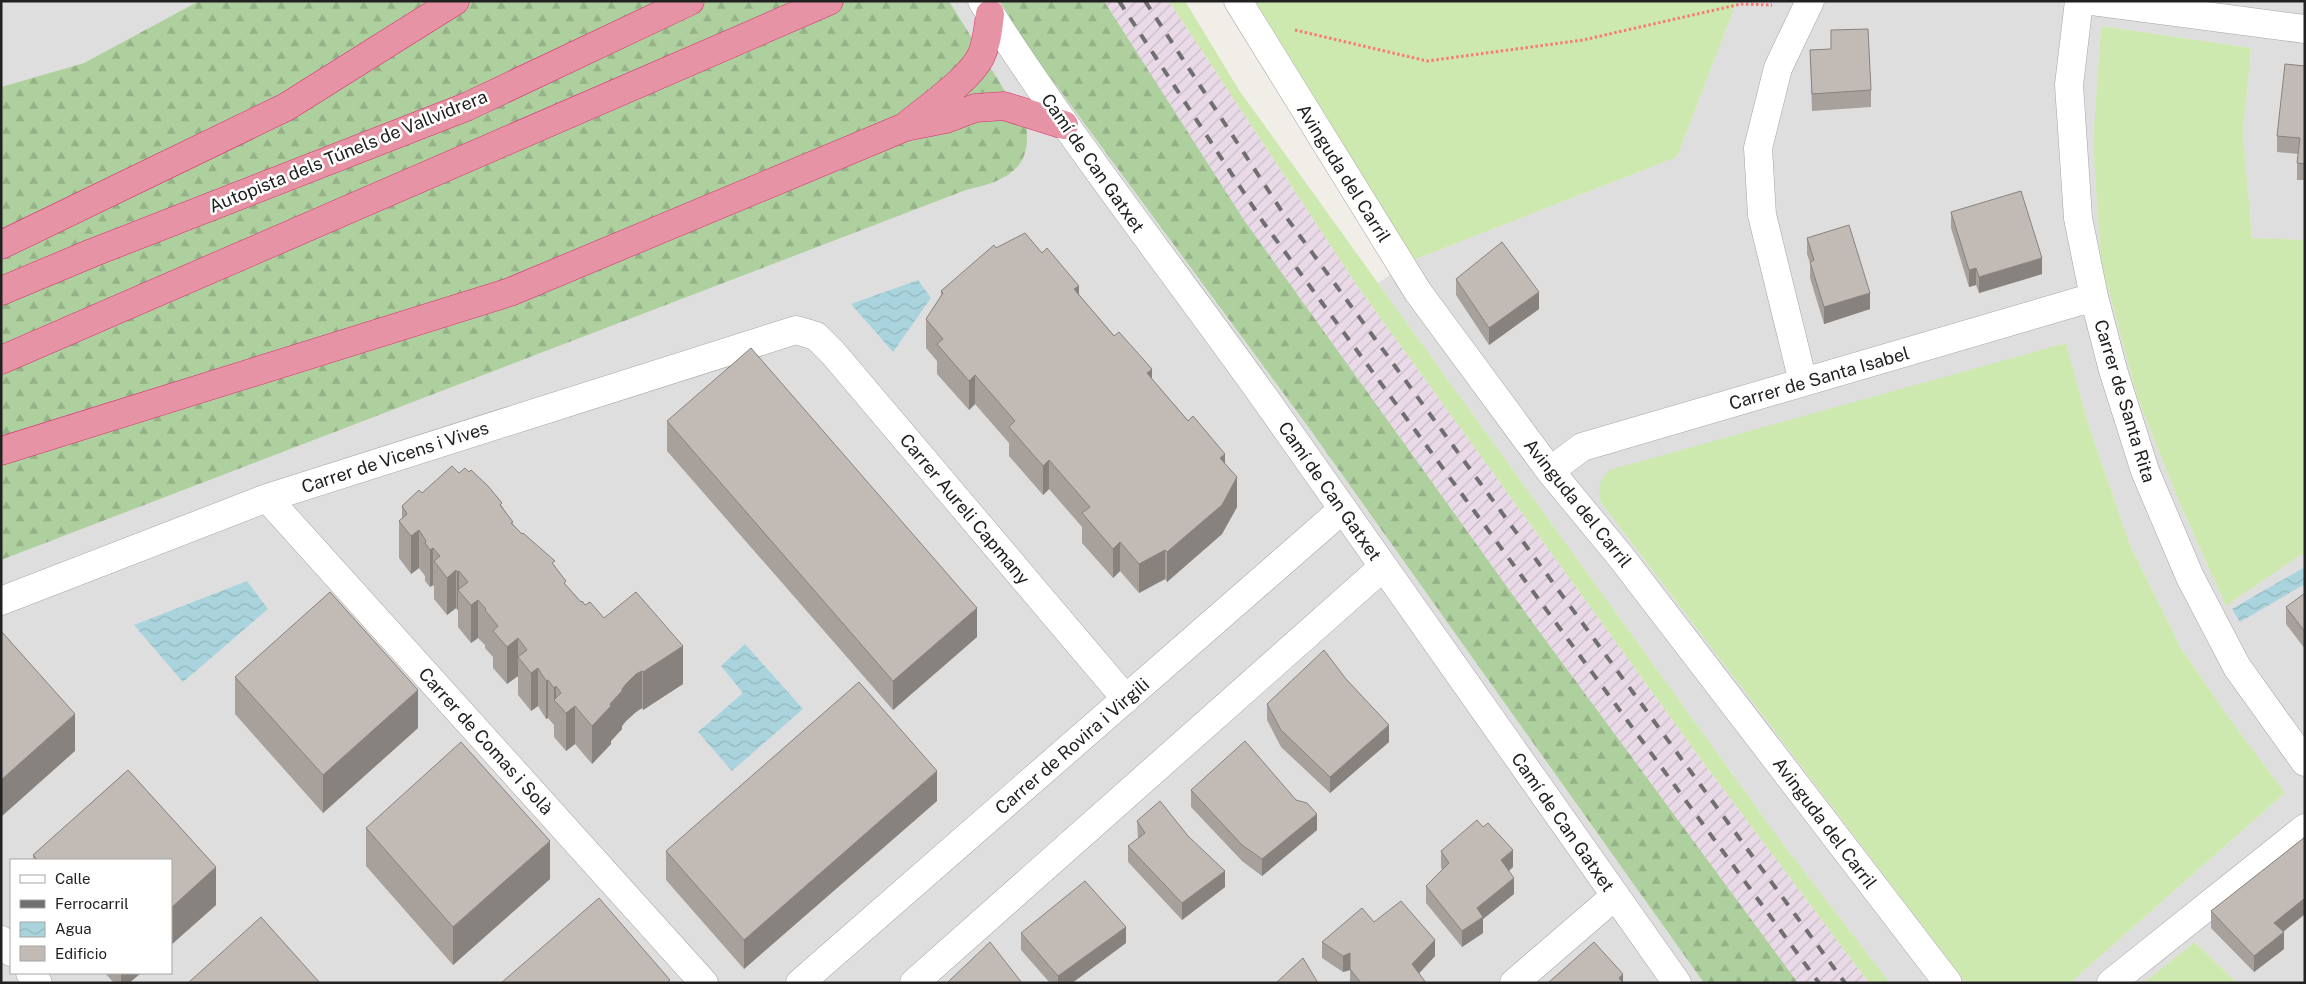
<svg xmlns="http://www.w3.org/2000/svg" width="2306" height="984" viewBox="0 0 2306 984" font-family="'Public Sans',sans-serif">
  <style>
    .residential { fill: #dfdede; fill-rule: evenodd }
    .industrial { fill: url(#industrial-furrows) }
    .grass { fill: #cee9b0 }
    .forest { fill: url(#forest-firs) }
    .water { fill: url(#water-waves) }
    .lines { fill: none; stroke-linecap: round; stroke-linejoin: round }
    .minor-casing { stroke: #a5a5a5; stroke-width: 29 }
    .tertiary-casing { stroke: #a5a5a5; stroke-width: 29 }
    .motorway-casing { stroke: #d82d6e; stroke-width: 29 }
    .path { stroke: #f77c74; stroke-width: 3; stroke-dasharray: 2.5 2.5; stroke-linecap: butt }
    .minor { stroke: #fff; stroke-width: 28 }
    .tertiary { stroke: #fff; stroke-width: 28 }
    .motorway { stroke: #e693a5; stroke-width: 28 }
    .rail { stroke: #6f6f6f; stroke-width: 4; stroke-dasharray: 10 10; stroke-linecap: butt }
    .wall { fill: #a7a09b }
    .shaded-wall { fill: #88827e }
    .building { fill: #c2bab4; stroke: #88827e }
    .labels { text-anchor: middle; dominant-baseline: central; stroke-width: 5; stroke-linejoin: round; paint-order: stroke }
    .street-label { font-size: 18px; fill: #212121; stroke: #fff }
  </style>
  <defs>
    <pattern id="industrial-furrows" width="10" height="10" patternUnits="userSpaceOnUse" patternTransform="scale(1.25)"><rect width="10" height="10" fill="#eadae8"/><path d="M-1 1l2-2M0 10L10 0M9 11l2-2" fill="none" stroke="#c8bbc7"/></pattern>
    <pattern id="forest-firs" width="22" height="20" patternUnits="userSpaceOnUse" patternTransform="scale(1.25)"><rect width="22" height="20" fill="#aecf9e"/><path d="M5 1l3.5 6h-7zM16 11l3.5 6h-7z" fill="#95b188"/></pattern>
    <pattern id="water-waves" width="16" height="10" patternUnits="userSpaceOnUse" patternTransform="scale(1.25)"><rect width="16" height="10" fill="#aad4dd"/><path d="M0 5q4-4 8 0t8 0" fill="none" stroke="#92b6bd"/></pattern>
  </defs>
  <rect width="100%" height="100%" fill="#f1eee8"/>
  <path class="residential" d="M1,1h198l-115,62 -83,24z
    M949,1h51l28,46 281,381 395,555h-1703v-423l965,-370 32,-9 15,-9 13,-47zM11,860h160v113h-160z
    M1737,1h568v239l-53,-2 -9,-104 8,-86 -150,-22 -8,118 8,118 36,134 46,115 43,95 79,-54v431h-68l-42,-41 -52,41h-73l215,-190 -58,-78 -46,-67 -51,-103 -42,-122 -22,-80 -466,158 366,482h-76l-107,-139 -405,-561 33,-22 266,-104z"/>
  <path class="industrial" d="M1104,1h65l189,286 345,475 166,221h-71l-265,-360 -289,-403z"/>
  <path class="grass" d="M1169,1h16l54,89 139,193 405,561 107,139h-21l-166,-221 -345,-475z
    M1255,1h482l-60,156 -266,104z
    M2101,26l150,22 -8,86 9,104 53,2v312l-79,54 -43,-95 -46,-115 -36,-134 -8,-118z
    M2066,343l22,80 42,122 51,103 46,67 58,78 -215,190h-104l-366,-482 -1,-16 10,-15z
    M2195,942l42,41h-94z"/>
  <path class="forest" d="M199,1h750l77,124c7,45 -22,57 -60,65l-965,370v-473l83,-24z
    M1000,1h104l140,219 289,403 265,360h-94l-395,-555 -281,-381z"/>
  <path class="water" d="M918,280l13,18 -38,54 -42,-48z
    M2305,567v17l-65,38 -8,-13z
    M247,581l21,28 -85,73 -49,-57z
    M745,644l58,65 -71,62 -34,-39 45,-39 -22,-27z"/>
  <g class="lines">
    <defs>
      <path id="minor" d="M1238,1l180,291 132,179 71,86 327,426
        M2079,1l-10,84 9,133 16,79 19,73 32,101 45,106 47,90 68,95
        M2092,1l213,28
        M1803,382l-41,-167 -4,-67 20,-80 32,-67
        M1550,471l32,-24 512,-150
        M267,498l437,485
        M1,601l266,-103 529,-168 20,6 17,17 293,346
        M1,940l10,12
        M30,973l8,10
        M800,983l543,-474
        M914,983l469,-416
        M1514,983l101,-87
        M2111,983l194,-155"/>
      <path id="tertiary" d="M982,1c88,138 189,266 284,399 138,193 273,389 411,583"/>
      <path id="motorway" d="M906,126c20,-17 64,-47 75,-70 6,-13 7,-27 9,-42
        M1,245l285,-138 169,-106
        M1,291l91,-38 374,-146 224,-106
        M1,360l828,-359
        M1,451l509,-159 395,-165 41,-8 29,-11 29,-2 60,19"/>
    </defs>
    <use href="#minor" class="minor-casing"/>
    <use href="#tertiary" class="tertiary-casing"/>
    <use href="#motorway" class="motorway-casing"/>
    <path class="path" d="M1295,30l132,31 156,-21 158,-36 31,1"/>
    <use href="#minor" class="minor"/>
    <use href="#tertiary" class="tertiary"/>
    <use href="#motorway" class="motorway"/>
    <path class="rail" d="M1119,1l144,221 556,761
      M1145,1l136,209 564,773"/>
  </g>
  <path class="wall" d="M1810,50l61,40v17l-59,4z
    M2305,66v114h-8v-17l1,-9 -21,-2v-16z
    M1951,212l91,62 -63,19 -3,-8 -7,2 -18,-59z
    M1807,238l63,71 -46,15 -14,-46v-15l-3,-9z
    M996,248l83,47 146,168 12,44 -15,27 -55,48 -2,-3 -26,14 -19,-22 -7,7 -31,-35v-16l-33,-38 -6,6 -34,-39v-13l-34,-39 -6,6 -32,-36v-13l-11,-13v-29l15,-23v-5z
    M1456,279l83,30 -50,36 -33,-50z
    M667,421l310,216 -84,73 -226,-259z
    M469,472l33,34 11,18 9,10 33,32 11,19 15,17 23,16 79,66 -40,26 -1,-2 -6,4 -10,9 -4,5v3l-11,12v3l-19,20 -17,-20 -9,7 -12,-14v-12l-6,-7 -2,1 -8,-13 -7,5 -13,-16v-19l-11,8 -14,-16v-11l-8,-9v-3l-7,-7 -7,5 -13,-16v-18l-1,1 -1,-2 -9,7 -13,-16v-12l-1,-2 -3,2 -5,-6v-5l-6,-8 -8,6 -12,-16v-37l3,-3v-12l20,-13 37,-20z
    M2305,593v56l-19,-25v-17z
    M235,677l183,51 -95,85 -88,-99z
    M1267,704l122,38 -59,51 -49,-46 -14,-27z
    M128,770l88,97v38l-45,40v-85h-138v-5z
    M1191,790l126,40 -55,46 -20,-15 -51,-54z
    M937,801l-193,168 -78,-89v-29z
    M1137,821l51,15 37,51 -43,33 -54,-58v-16l10,-7z
    M366,828l184,51 -97,86 -87,-99z
    M2305,837v77l-22,18 1,17 -30,23 -43,-44v-17z
    M1441,851l72,16 -4,4 5,23 -31,25v14l-21,14 -36,-44v-17l16,-16 -1,-3z
    M1374,922l61,34 -16,17 7,10h-76v-13l-7,2 -21,-14v-16z
    M1021,933l105,10 -54,40h-22l-29,-33z
    M105,973h36l-12,10h-15z"/>
  <path class="shaded-wall" d="M2042,258v16l-63,19v-16z
    M1976,268v17l-7,2v-17z
    M1079,286v29l-5,-26z
    M1539,292v17l-50,36v-17z
    M1870,293v16l-46,15v-17z
    M1152,369v30l-5,-26z
    M975,375v29l-6,6v-29z
    M1225,454v29l-5,-25z
    M1049,460v29l-6,6v-29z
    M1237,477v30l-15,27 -55,48v-30z
    M419,530v38l-8,6v-38z
    M1120,542v29l-7,7v-29z
    M433,548v37l-3,2v-37z
    M1165,550v29l-26,14v-29z
    M456,570v38l-9,7v-37z
    M459,571v20l-1,-1v19l-1,1v-38z
    M478,600v38l-7,5v-38z
    M977,608v29l-84,73v-29z
    M518,638v38l-11,8v-37z
    M683,646v38l-40,26v-38z
    M538,668v38l-7,5v-38z
    M642,671v37l-6,4 -10,9 -4,5v3l-11,12v3l-19,20v-38l34,-42 10,-10z
    M548,680v38l-2,1v-38z
    M556,686v16l-2,-2v-12z
    M418,690v38l-95,85v-38z
    M575,706v38l-9,7v-38z
    M75,714v37l-74,66v-37z
    M1389,725v17l-59,51v-16z
    M937,771v30l-193,168v-29z
    M1317,814v16l-55,46v-17z
    M550,841v38l-97,86v-38z
    M1513,850v17l-12,10v-17z
    M216,867v38l-45,40v-37z
    M1225,871v16l-43,33v-17z
    M1514,878v16l-31,25v14l-21,14v-16l15,-23z
    M2305,898v16l-31,25v-16z
    M1126,927v16l-54,40h-14v-7z
    M2284,932v17l-30,23v-16z
    M1435,940v16l-23,25v-17z
    M1350,953v17l-7,2v-16z
    M121,973h20l-12,10h-8z
    M1623,974v9l-4,-5z"/>
  <path class="building" d="M1868,29l3,61 -59,4 -2,-44 21,-1v-19z
    M2285,64l20,2v98l-8,-1 3,-25 -23,-2z
    M2021,191l21,67 -63,19 -3,-9 -7,2 -18,-58z
    M1849,225l21,68 -46,14 -14,-45 4,-2 -7,-22z
    M1025,233l17,20 5,-5 32,38 -5,3 40,47 5,-4 33,37 -5,4 41,48 5,-5 32,38 -5,4 17,19 -15,28 -55,47 -2,-2 -26,14 -19,-22 -7,7 -31,-36 8,-6 -41,-47 -6,6 -34,-39 6,-6 -40,-46 -6,6 -32,-37 6,-5 -17,-20 17,-26 -2,-2 53,-46 2,3z
    M1502,242l37,50 -50,36 -33,-49z
    M751,348l226,260 -84,73 -226,-260z
    M452,466l7,7 6,-5 4,4 2,-2 17,16 14,17 -2,2 13,17 -2,1 11,11 1,-1 32,28 -3,2 14,18 -2,2 17,19 1,-1 3,4 5,-3 14,16 32,-26 47,54 -40,26 -1,-1 -6,3 -10,10 -4,5v2l-12,13 1,2 -19,20 -17,-20 -9,7 -12,-13 7,-7 -5,-7 -2,2 -6,-8 -2,1 -8,-13 -7,5 -13,-16 9,-7 -9,-12 -11,9 -14,-16 5,-5 -13,-16 1,-1 -8,-9 -7,5 -13,-15 10,-8 -9,-11 -2,1 -1,-2 -9,8 -13,-17 6,-5 -7,-8 -3,2 -5,-7 1,-2 -7,-11 -8,6 -12,-15 8,-7 -5,-8 17,-16 3,3z
    M330,592l88,98 -95,85 -88,-98z
    M2305,593v39l-19,-25z
    M1,631l74,83 -74,66z
    M1324,650l22,29 43,46 -59,52 -49,-47 -14,-26z
    M859,682l78,89 -193,169 -78,-89z
    M1245,741l51,59 11,3 10,11 -55,45 -20,-14 -51,-55z
    M461,742l89,99 -97,86 -87,-99z
    M128,770l88,97 -45,41v-48h-133l-5,-5z
    M1160,801l28,35 37,35 -43,32 -54,-57 17,-13 -8,-12z
    M1477,820l6,7 5,-4 25,27 -12,10 13,18 -37,30 6,9 -21,14 -36,-45 23,-23 -8,-12z
    M2305,837v61l-31,25 10,9 -30,24 -43,-45z
    M1085,881l41,46 -68,49 -37,-43z
    M599,898l71,82 -4,3h-165z
    M1401,901l34,39 -23,24 14,19h-65l-11,-14v-16l-7,3 -21,-14 40,-34 12,14z
    M261,917l59,66h-132z
    M990,942l32,41h-75z
    M1594,942l29,32 -4,4 4,5h-75z
    M1303,958l15,25h-42z"/>
  <g class="labels">
    <g class="street-label">
      <text transform="translate(348 151) rotate(-22)">Autopista dels Túnels de Vallvidrera</text>
      <text transform="translate(1093 163) rotate(55)">Camí de Can Gatxet</text>
      <text transform="translate(1344 173) rotate(58)">Avinguda del Carril</text>
      <text transform="translate(1819 378) rotate(-16)">Carrer de Santa Isabel</text>
      <text transform="translate(2125 401) rotate(73)">Carrer de Santa Rita</text>
      <text transform="translate(395 457) rotate(-18)">Carrer de Vicens i Vives</text>
      <text transform="translate(1330 491) rotate(55)">Camí de Can Gatxet</text>
      <text transform="translate(1578 503) rotate(51)">Avinguda del Carril</text>
      <text transform="translate(965 509) rotate(50)">Carrer Aureli Capmany</text>
      <text transform="translate(486 741) rotate(48)">Carrer de Comas i Solà</text>
      <text transform="translate(1072 746) rotate(-41)">Carrer de Rovira i Virgili</text>
      <text transform="translate(1563 822) rotate(55)">Camí de Can Gatxet</text>
      <text transform="translate(1825 823) rotate(53)">Avinguda del Carril</text>
    </g>
  </g>
  <rect width="2306" height="984" fill="none" stroke="#212121" stroke-width="5"/>
  <rect x="10" y="859" width="162" height="115" fill="#ffffff" stroke="#a6a6a6"/>
  <rect x="20" y="875" width="25" height="8" fill="#ffffff" stroke="#a6a6a6"/>
  <text x="55" y="884" font-size="15" fill="#212121">Calle</text>
  <rect x="20" y="900" width="25" height="8" fill="#6f6f6f" stroke="#a6a6a6"/>
  <text x="55" y="909" font-size="15" fill="#212121">Ferrocarril</text>
  <rect x="20" y="922" width="25" height="15" fill="url(#water-waves)" stroke="#a6a6a6"/>
  <text x="55" y="934" font-size="15" fill="#212121">Agua</text>
  <rect x="20" y="946" width="25" height="15" fill="#c2bab4" stroke="#a6a6a6"/>
  <text x="55" y="959" font-size="15" fill="#212121">Edificio</text>
</svg>
